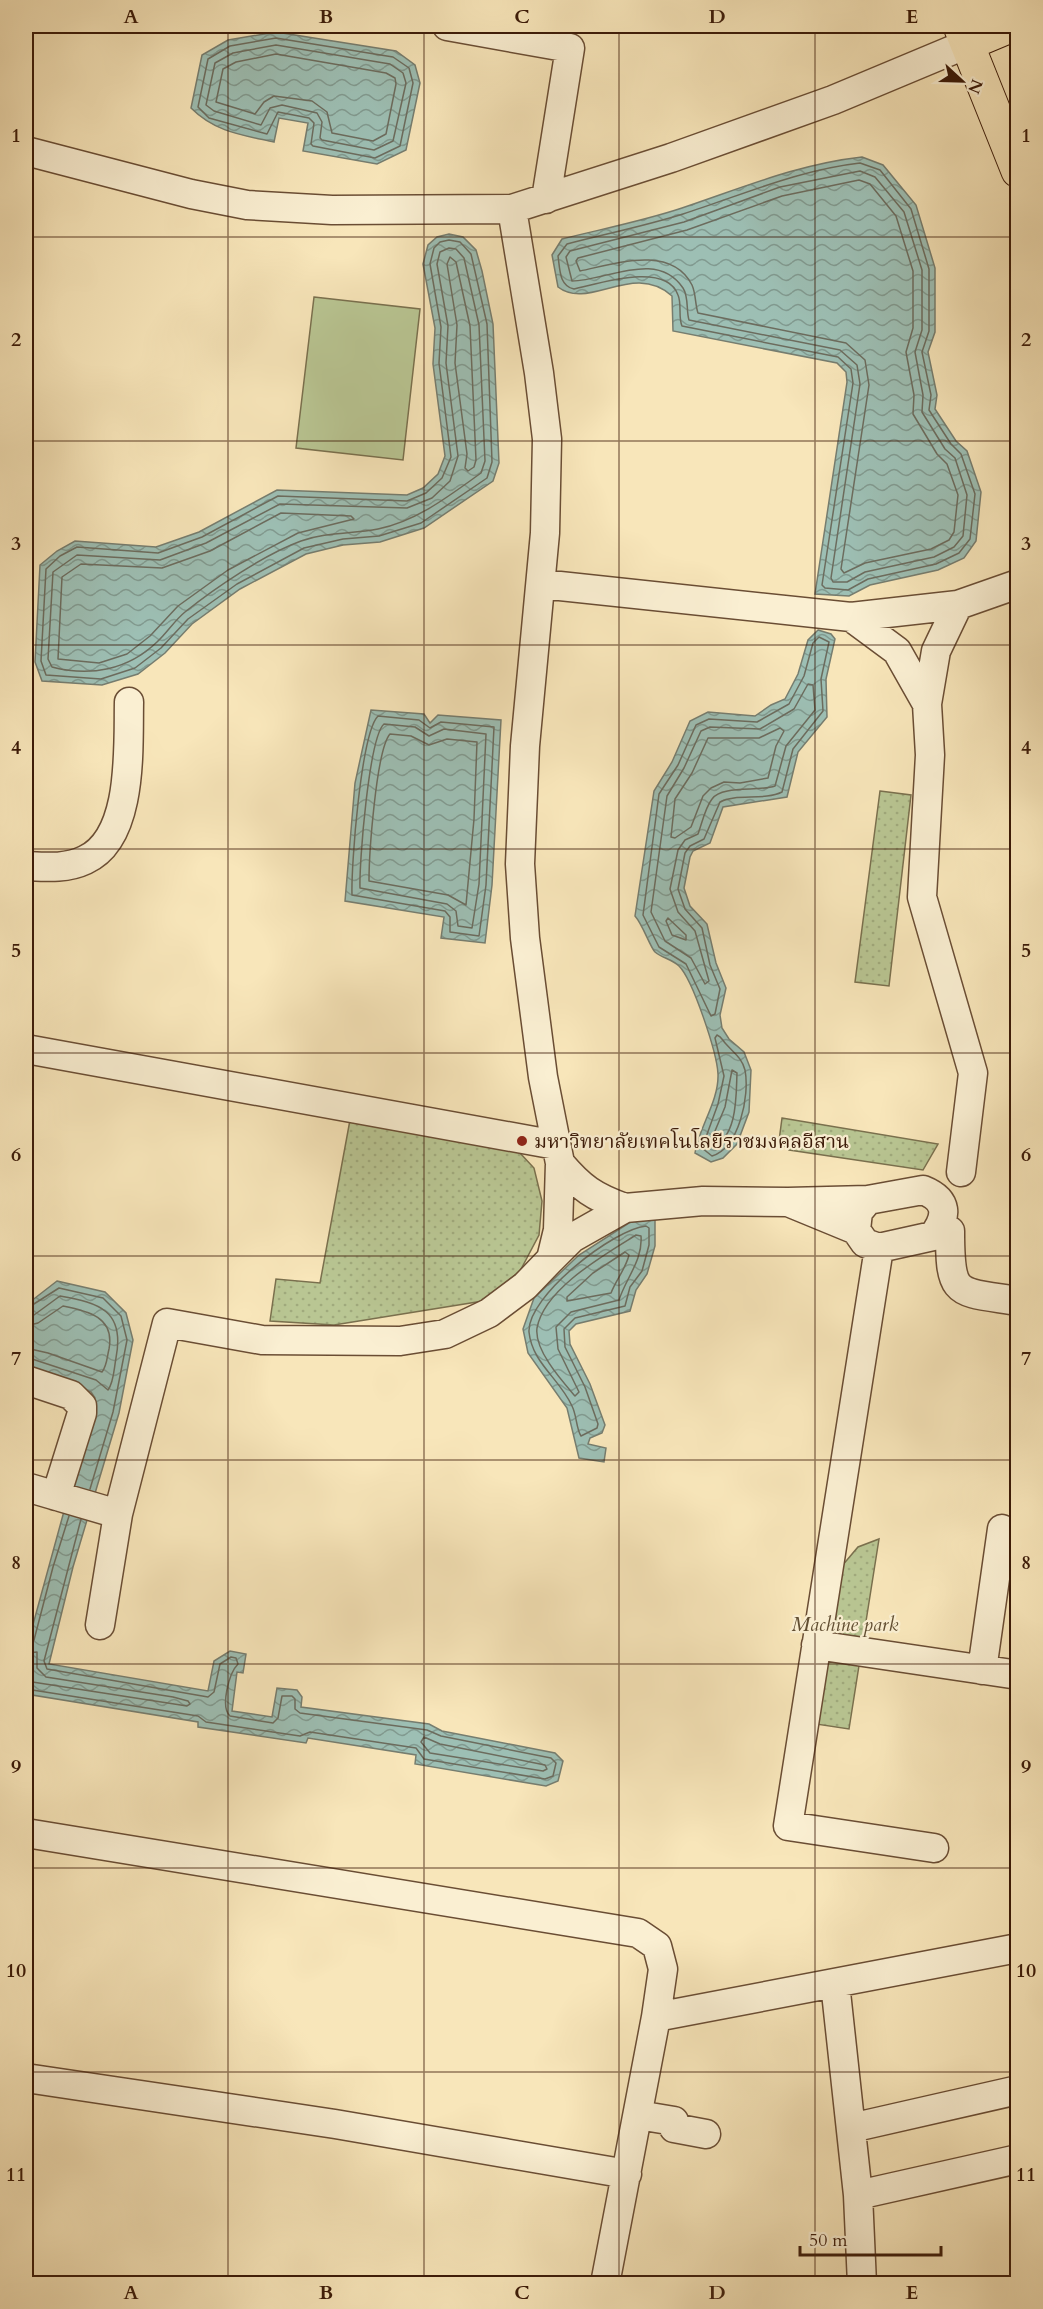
<svg xmlns="http://www.w3.org/2000/svg" width="1043" height="2309" viewBox="0 0 1043 2309" font-family="Cardo,'Noto Serif Thai',serif">
  <style>
    .park { fill: url(#park-dots); stroke: #7a704e; stroke-width: 1.5 }
    .pitch { fill: #b9c693; stroke: #7a704e; stroke-width: 1.5 }
    .water { fill: url(#water-waves); stroke: #767d6f; stroke-width: 1.5 }
    .lines { fill: none; stroke-linecap: round; stroke-linejoin: round }
    .shore { stroke: #6c6c5e; stroke-width: 1.5 }
    .minor-casing { stroke: #6a4d34; stroke-width: 31 }
    .major-casing { stroke: #3b1a08; stroke-width: 35 }
    .minor { stroke: #faefd2; stroke-width: 28 }
    .major { stroke: #f8e6ba; stroke-width: 33 }
    .grid { fill: none; stroke: #3b1a08; stroke-width: 1.5; stroke-opacity: 0.55 }
    .poi-dot { fill: #8f2418; stroke: #faefd2; stroke-width: 2 }
    .labels { text-anchor: middle; dominant-baseline: central; stroke-width: 4.5; stroke-linejoin: round; paint-order: stroke }
    .poi-label { font-size: 20px; fill: #3b1a08; stroke: #faefd2; text-anchor: start }
    .park-label { font-size: 20px; font-style: italic; fill: #614e32; stroke: #faefd2 }
    .neatline { fill: none; stroke: #3b1a08; stroke-width: 2 }
    .grid-label { font-size: 20px; text-anchor: middle; font-weight: bold; fill: #3b1a08 }
  </style>
  <defs>
    <pattern id="park-dots" width="8" height="8" patternUnits="userSpaceOnUse" patternTransform="scale(1.5)"><rect width="8" height="8" fill="#b9c693"/><path d="M2 2h.1M6 6h.1" fill="none" stroke="#a0aa7d" stroke-width="1.8" stroke-linecap="round"/></pattern>
    <pattern id="water-waves" width="16" height="10" patternUnits="userSpaceOnUse" patternTransform="scale(1.5)"><rect width="16" height="10" fill="#9dbfb4"/><path d="M0 5q4-4 8 0t8 0" fill="none" stroke="#819a90"/></pattern>
  </defs>
  <rect width="100%" height="100%" fill="#f8e6ba"/>
  <filter id="stains"><feTurbulence type="fractalNoise" baseFrequency=".00333" numOctaves="4"/><feColorMatrix values="0 0 0 0 .2 0 0 0 0 .09 0 0 0 0 .02 0 0 0 .5 -.17"/></filter>
  <radialGradient id="worn" r=".72"><stop offset=".6" stop-color="#630" stop-opacity="0"/><stop offset="1" stop-color="#630" stop-opacity=".3"/></radialGradient>
  <path class="park" d="M880,791l31,4 -22,191 -34,-4z
    M782,1118l156,26 -15,26 -134,-20 -10,-9z
    M350,1120l169,32 15,16 8,33 -3,34 -19,36 -37,30 -149,24 -64,-4 6,-42 44,4z
    M879,1539l-30,190 -40,-6 32,-156 17,-20z"/>
  <path class="pitch" d="M314,297l106,12 -17,151 -107,-12z"/>
  <path class="water" d="M276,32l120,19 19,14 5,18 -14,67 -29,14 -74,-13 5,-28 -29,-5 -5,24c-32,-7 -59,-10 -83,-34l11,-53 26,-15z
    M862,157l21,8 33,40 19,63v64l-7,20 9,43 -2,14 21,32 11,10 14,41 -5,49 -12,17 -26,12 -68,15 -21,11 -34,-2 32,-212 -1,-10 -9,-9 -164,-32 -1,-35c-39,-35 -83,15 -114,-9l-6,-32 10,-16c40,-10 81,-18 120,-31 60,-20 116,-44 180,-51z
    M449,234l14,3 13,13 6,21 11,53 6,139 -6,18 -69,47 -44,14 -37,3 -37,9 -66,35 -48,35 -27,29 -27,21 -36,11 -60,-4 -7,-19 5,-97 17,-14 18,-10 81,6 43,-15 78,-42 130,5 16,-7 15,-14 7,-18 -12,-92 2,-36 -12,-64 5,-19 9,-8z
    M818,630l13,4 4,5 -9,40 1,38 -29,35 -11,45 -64,10 -13,36 -17,8 -3,6 -6,31 6,18 17,18 9,39 10,25 -6,27 2,13 7,11 15,13 7,18 -2,42 -12,32 -14,14 -12,4 -16,-9c4,-26 24,-52 23,-79 -1,-21 -25,-94 -39,-108 -7,-7 -17,-8 -24,-14 -5,-5 -12,-27 -20,-36l19,-125 18,-29 18,-41 18,-9 47,4 16,-11 14,-6 13,-25 10,-34z
    M371,710l53,4 6,9 8,-8 63,5 -9,165 -7,58 -44,-5 3,-21 -99,-16 10,-118z
    M655,1219v27l-8,28 -11,16 -6,21 -54,13 -7,7 1,13 20,40 15,41 -3,8 -12,5 -2,6 18,4 -2,14 -25,-4 -12,-50 -39,-55 -5,-24 11,-31 45,-43 53,-34z
    M57,1281l48,11 21,21 7,27 -14,73 -46,154 -24,97 159,27 6,-30 16,-10 16,3 -3,19 -6,-1 -5,39 40,6 5,-29 20,2 5,7 -1,10 128,17 13,7 113,22 8,8 -5,20 -12,5 -131,-22 1,-9 -108,-17 -2,5 -108,-16v-5l-172,-28v-44l69,-252 -4,-6 -65,-22v-65z"/>
  <g class="lines">
    <path class="shore" d="M276,38l117,19 16,11 4,15 -13,63 -25,12 -62,-12 -2,-2 3,-21 -5,-5 -31,-6 -11,22 -58,-16 -11,-11 10,-48 22,-13z
      M276,45l114,19 13,9 3,10 -13,58 -19,9 -52,-10 -2,-2 2,-16 -5,-9 -35,-8 -12,3 -9,17 -47,-14 -8,-6 9,-42 18,-10z
      M276,54l110,19 9,5 1,6 -10,50 -13,7 -41,-8 -5,-21 -15,-11 -38,-5 -10,6 -9,12 -39,-12 7,-33 13,-7z
      M860,163l20,7 31,39 18,60v62l-7,21 9,43 -2,15 22,34 10,10 14,40 -5,45 -11,14 -23,11 -68,15 -20,11 -23,-2 -3,-3 31,-202 -2,-14 -13,-12 -156,-31c-4,-9 0,-22 -4,-31 -12,-34 -80,-11 -104,-6 -15,-3 -14,-20 -16,-33l9,-12c38,-10 78,-18 116,-30 59,-19 115,-44 177,-51z
      M860,171l15,6 29,35 18,58v60l-7,22 8,43 -1,17 23,37 10,9 12,37 -4,41 -9,11 -20,10 -69,15 -18,10h-14l-2,-4 29,-194 -3,-19 -17,-15 -151,-30c-3,-9 0,-23 -6,-32 -26,-39 -77,-7 -111,-7l-6,-24 4,-6 114,-29 96,-35z
      M859,180l11,4 26,32 17,55v57l-7,24 8,43 -1,19 24,40 10,10 11,31 -4,37 -5,8 -18,9 -66,14 -21,10 -3,-4 28,-184 -4,-25 -19,-17 -148,-30c-3,-9 -2,-19 -6,-28 -21,-41 -78,-21 -112,-14l-4,-10 2,-3 109,-28 95,-34z
      M449,240l11,2 11,12 16,70 5,138 -5,16 -66,45 -42,13 -36,3 -39,9 -67,36 -49,35 -27,29 -26,20 -34,11 -55,-4 -5,-14 5,-92 14,-13 17,-9 81,6 44,-16 76,-41 129,5 19,-8 16,-15 9,-21 -12,-94 2,-36 -11,-63 4,-16 6,-6z
      M449,248l7,1 8,9 15,67 6,136 -4,12c-32,23 -64,48 -103,56 -26,5 -52,3 -77,12 -36,13 -86,47 -116,71 -11,9 -18,21 -28,30 -29,28 -67,35 -105,25l-4,-8 5,-87 24,-17 83,5 46,-17 74,-39 127,4 25,-10 18,-17 8,-25 -12,-93 2,-37 -11,-62 3,-12z
      M450,257l6,5 14,64 6,134 -2,7 -6,4 -3,-3 2,-14 -12,-91 2,-38 -10,-61z
      M281,513l70,3 3,3 -56,14 -70,37 -50,36 -28,30 -23,18 -28,9 -41,-4 4,-82 19,-13 81,4 48,-17z
      M819,637l10,5 -8,37 2,32 -30,38 -11,43c-18,9 -46,1 -62,10l-16,37 -14,7 -5,7 -7,36 7,20 17,19 8,37 10,24 -5,25 -4,2 -25,-52 -27,-17 -16,-32 16,-121 19,-29 18,-40 13,-6 48,3 32,-18 15,-28 9,-33z
      M808,684l5,1 2,25 -29,36 -11,40c-16,6 -53,-1 -63,13 -7,9 -10,24 -14,35l-13,6 -7,10 -8,39 8,23 17,19 14,50 -4,3 -14,-26 -26,-17 -14,-29 16,-116 17,-28 17,-37 9,-4 50,2 34,-20z
      M378,716l41,4 11,8 11,-6 53,5 -8,158 -7,51 -29,-4v-15l-5,-6 -93,-16c-1,-29 9,-162 26,-179z
      M384,724l31,3 14,9 15,-7 42,5 -7,150 -7,44 -14,-2 -2,-15 -9,-7 -87,-16c-1,-24 9,-151 24,-164z
      M780,728l4,3 -8,15 -8,32 -28,5 -16,-1 -13,6 -8,8 -12,31 -16,11 -4,-1 4,-38 17,-26 16,-35h51z
      M390,734l21,2 18,9 18,-6 30,3 -3,77 -8,86 -18,-10 -79,-14c0,-25 7,-131 21,-147z
      M668,918l18,17v5l-14,-5 -6,-14z
      M717,1035c5,2 5,5 9,9 8,9 16,14 19,26 5,26 -6,78 -33,86l-10,-8 16,-44 6,-28 -9,-38z
      M732,1070l5,3c-1,22 1,64 -25,74l-2,-4 15,-36z
      M646,1226l3,2v17l-7,26 -12,16 -5,19 -50,12 -11,11 1,18 20,40 13,37 -1,4 -16,8c-5,-8 -4,-20 -9,-30 -12,-27 -40,-43 -43,-74 -2,-36 85,-103 117,-106z
      M636,1235l5,1c2,24 -15,42 -22,64l-48,12 -15,15 2,22 21,43 -4,4c-13,-15 -41,-46 -38,-68 7,-39 67,-73 99,-93z
      M625,1252l4,3c-3,13 -13,25 -18,38l-44,8v-4l26,-24z
      M26,1309l33,-21 44,10 18,18 6,24 -14,72 -23,77
      M26,1317l8,-2 26,-19c40,7 65,15 56,62 -2,10 -2,24 -8,32l-12,-10 -70,-23
      M26,1326l12,-3 25,-17c25,5 52,11 46,43 -2,8 -2,17 -7,23l-54,-19 -22,-5
      M26,1645l8,-5 19,-73 16,-51
      M26,1653l11,-1v16l9,9 127,20 15,4 2,3 -3,2 -161,-25
      M26,1689l172,27 8,6 94,14 10,-4 106,16 8,11 121,20 8,-3 3,-13 -5,-5 -110,-22 -14,-6 -127,-17 -5,-4v-10l-3,-3h-10l-4,22 -5,5 -43,-7c-10,-9 -1,-43 8,-52l-2,-6 -5,-1 -11,7 -6,28 -6,5 -161,-28 -3,-8 37,-142
      M424,1737l16,7 105,21 2,4 -4,2 -113,-18 -9,-11z"/>
    <defs>
      <path id="minor" d="M447,26l123,22 -24,151
        M26,151l165,43 56,11 85,5 180,-1 159,-51 162,-58 134,-56
        M512,209l27,164 8,66 -2,94 -20,213 -5,118 5,74 18,139 17,86
        M541,584l310,33 107,-12 60,-21
        M958,605l-22,46 -9,53 3,51 -8,142 51,176 -12,99
        M851,617l46,34 30,53
        M26,866c20,1 40,3 59,-6 49,-22 43,-113 44,-158
        M26,1049l530,96
        M923,1190c25,10 25,26 10,46l-54,12 -14,-5 -9,-13 2,-18 10,-12z
        M625,1208c-31,-11 -44,-20 -65,-45l-2,67 -7,29 21,-21 53,-30 78,-7 85,1
        M856,1230l-68,-28 80,-2
        M950,1231c0,67 5,60 68,70
        M879,1248l-91,578 146,22
        M26,1380l45,15 11,11v7l-26,83
        M26,1487l92,27
        M100,1625l18,-111 49,-191 95,17 138,1 45,-7 44,-21 36,-27 26,-27
        M816,1645l202,30
        M982,1670l20,-141
        M26,1833l612,100 19,13 6,23 -7,48 362,-69
        M835,1983l23,212 4,89
        M26,2078l309,46 292,50
        M638,2115l36,6v7l32,6
        M851,2128l167,-38
        M858,2195l160,-36
        M605,2284l51,-267"/>
      <path id="major" d="M960,26l58,145
        M967,44l43,-18"/>
    </defs>
    <use href="#minor" class="minor-casing"/>
    <use href="#major" class="major-casing"/>
    <use href="#minor" class="minor"/>
    <use href="#major" class="major"/>
  </g>
  <path class="grid" d="M228,26v2258M424,26v2258M619,26v2258M815,26v2258M26,237h992M26,441h992M26,645h992M26,849h992M26,1053h992M26,1256h992M26,1460h992M26,1664h992M26,1868h992M26,2072h992"/>
  <circle class="poi-dot" cx="522" cy="1141" r="6"/>
  <g class="labels">
    <g class="poi-label">
      <text x="534" y="1141">มหาวิทยาลัยเทคโนโลยีราชมงคลอีสาน</text>
    </g>
    <g class="park-label">
      <text x="845" y="1624">Machine park</text>
    </g>
  </g>
  <rect width="1043" height="2309" fill="none" stroke="#f8e6ba" stroke-width="66"/>
  <g transform="translate(962 81) rotate(112)" stroke="#faefd2" stroke-width="4.5" paint-order="stroke">
  <path d="M0-4.5L10 22L0 15L-10 22Z" fill="#3b1a08"/>
  <text y="-9" font-size="16" font-weight="bold" text-anchor="middle" fill="#3b1a08">N</text>
  </g>
  <path d="M800 2246v9h141v-9" fill="none" stroke="#3b1a08" stroke-width="3"/>
  <text x="809" y="2246" font-size="18" fill="#3b1a08" stroke="#faefd2" stroke-width="4.5" paint-order="stroke">50 m</text>
  <rect x="33" y="33" width="977" height="2243" class="neatline"/>
  <g class="grid-label">
    <text x="131" y="23">A</text>
    <text x="326" y="23">B</text>
    <text x="522" y="23">C</text>
    <text x="717" y="23">D</text>
    <text x="912" y="23">E</text>
    <text x="16" y="142">1</text>
    <text x="1026" y="142">1</text>
    <text x="16" y="346">2</text>
    <text x="1026" y="346">2</text>
    <text x="16" y="550">3</text>
    <text x="1026" y="550">3</text>
    <text x="16" y="754">4</text>
    <text x="1026" y="754">4</text>
    <text x="16" y="957">5</text>
    <text x="1026" y="957">5</text>
    <text x="16" y="1161">6</text>
    <text x="1026" y="1161">6</text>
    <text x="16" y="1365">7</text>
    <text x="1026" y="1365">7</text>
    <text x="16" y="1569">8</text>
    <text x="1026" y="1569">8</text>
    <text x="16" y="1773">9</text>
    <text x="1026" y="1773">9</text>
    <text x="16" y="1977">10</text>
    <text x="1026" y="1977">10</text>
    <text x="16" y="2181">11</text>
    <text x="1026" y="2181">11</text>
    <text x="131" y="2299">A</text>
    <text x="326" y="2299">B</text>
    <text x="522" y="2299">C</text>
    <text x="717" y="2299">D</text>
    <text x="912" y="2299">E</text>
  </g>
  <rect width="100%" height="100%" filter="url(#stains)"/>
  <rect width="100%" height="100%" fill="url(#worn)"/>
</svg>
